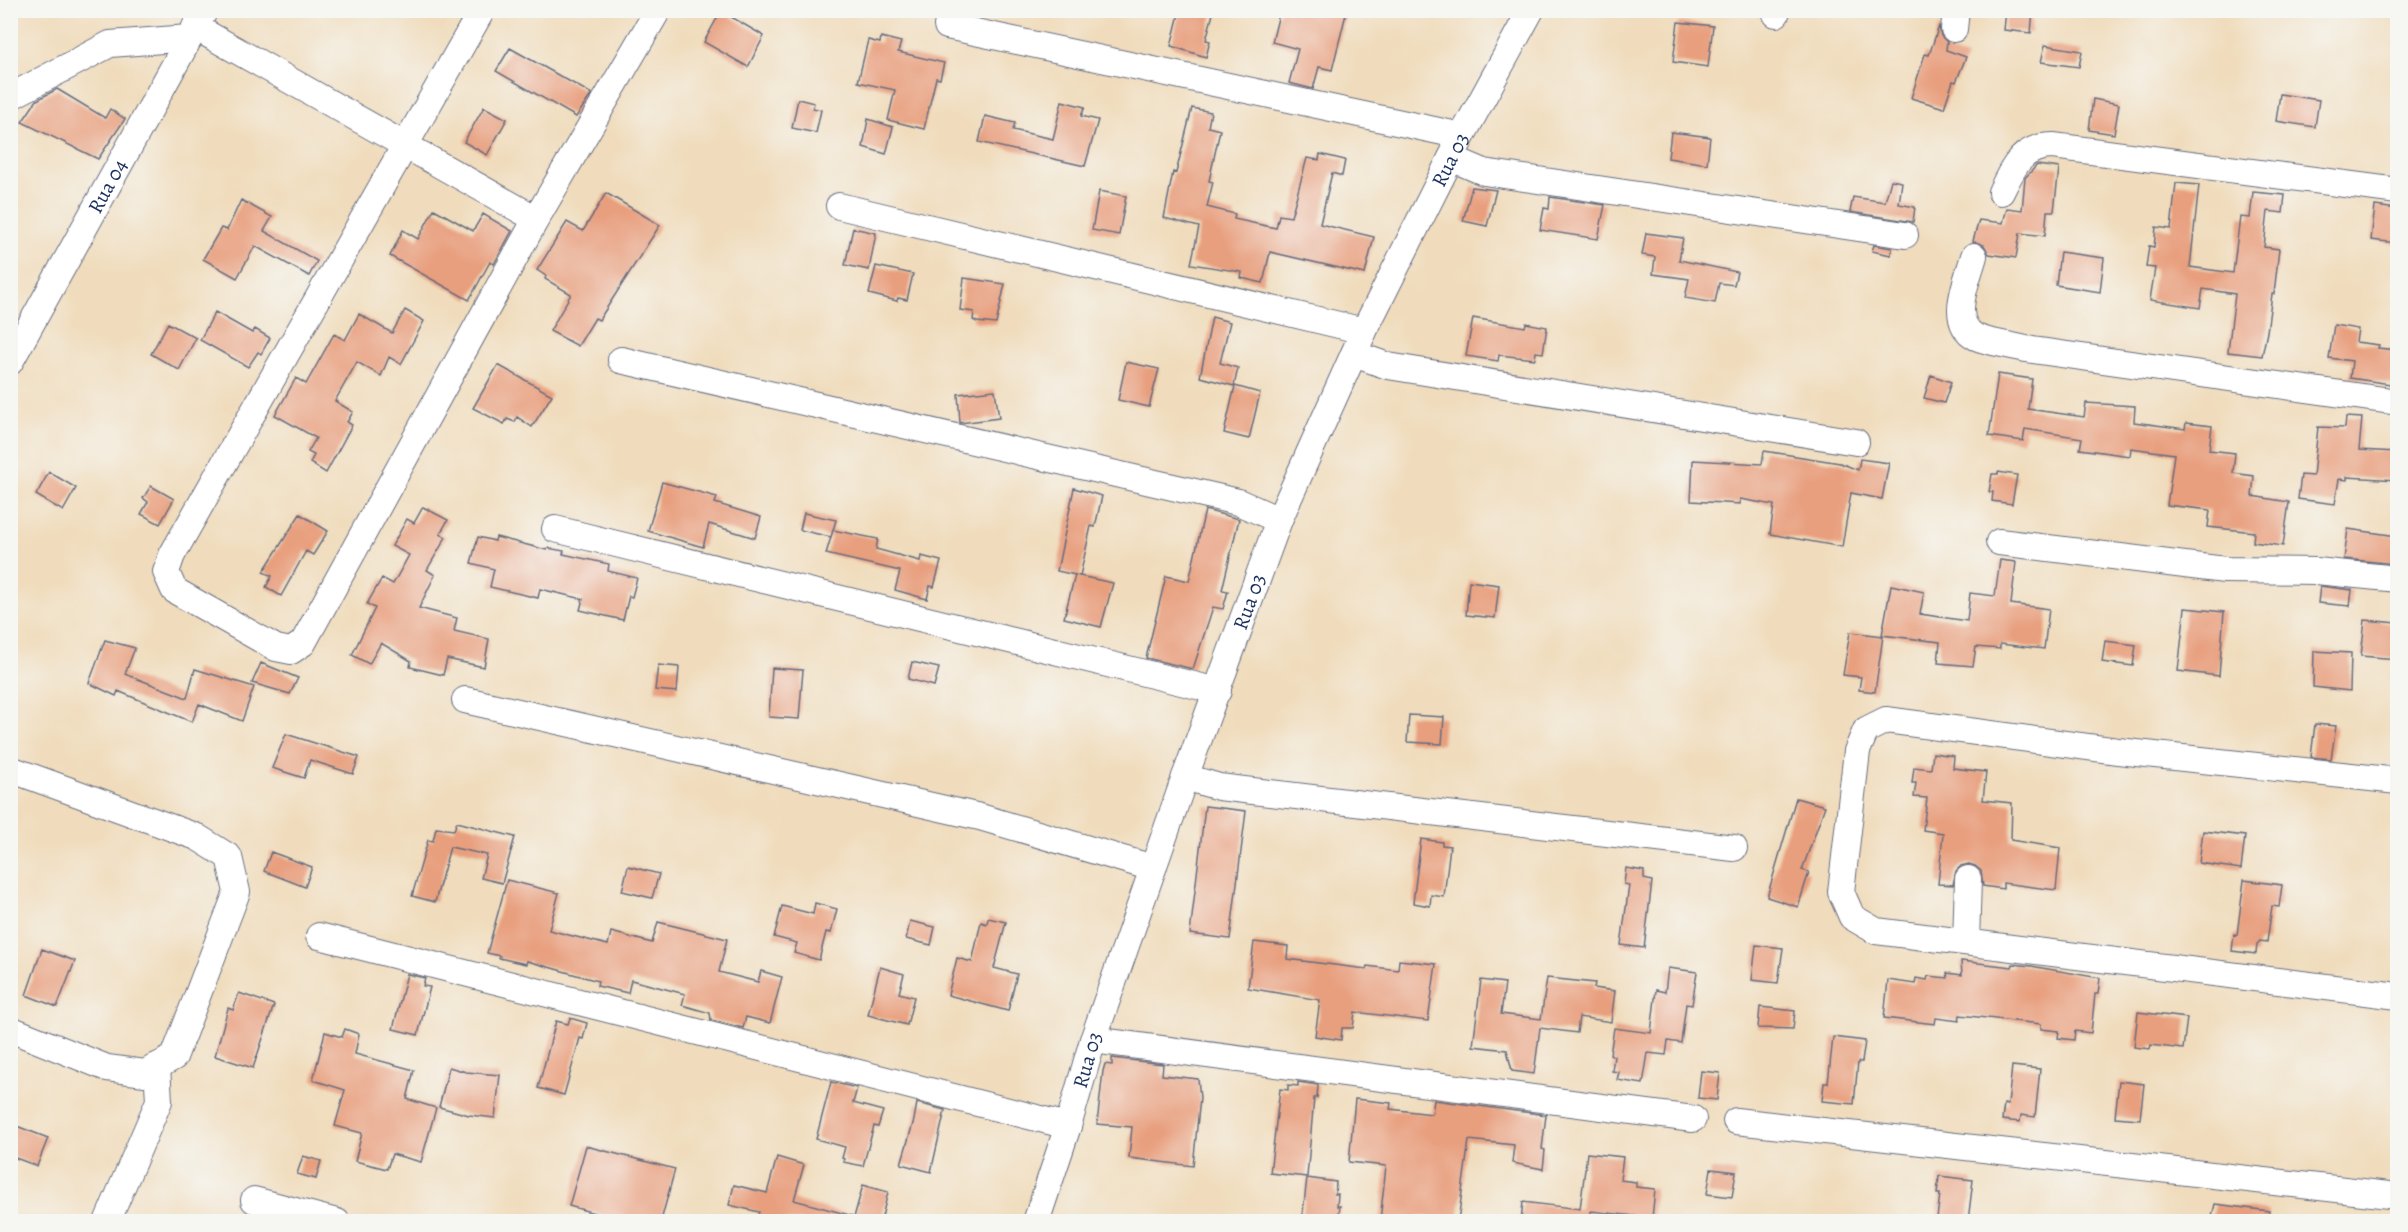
<svg xmlns="http://www.w3.org/2000/svg" width="2408" height="1232" viewBox="0 0 2408 1232" font-family="Alegreya,serif">
  <style>
    .building { fill: #e89f7e }
    .lines { fill: none; stroke-linecap: round; stroke-linejoin: round }
    .minor-casing { stroke: #666c7f; stroke-width: 28 }
    .minor { stroke: #fff; stroke-width: 26 }
    .labels { text-anchor: middle; dominant-baseline: central; stroke-width: 4.5; stroke-linejoin: round; paint-order: stroke }
    .street-label { font-size: 21px; fill: #1b2f5e; stroke: #f6f6f2 }
  </style>
  <rect width="100%" height="100%" fill="#f6f6f2"/>
  <filter id="ink" filterUnits="userSpaceOnUse"><feTurbulence type="fractalNoise" baseFrequency=".0167" numOctaves="2"/><feDisplacementMap in="SourceGraphic" scale="12" xChannelSelector="R" yChannelSelector="G"/><feConvolveMatrix kernelMatrix="1 2 1 2 8 2 1 2 1" color-interpolation-filters="sRGB"/></filter>
  <filter id="wash" filterUnits="userSpaceOnUse"><feTurbulence type="fractalNoise" baseFrequency=".008" numOctaves="4" result="noise"/><feDisplacementMap in="SourceGraphic" scale="24" xChannelSelector="R" yChannelSelector="G"/><feGaussianBlur stdDeviation="1.35" result="paint"/><feColorMatrix in="noise" values="0 0 0 0 0 0 0 0 0 0 0 0 0 0 0 0 0 1.4 0 .05"/><feComposite in="paint" operator="in"/></filter>
  <g filter="url(#wash)">
    <rect width="100%" height="100%" fill="#f0dcbc"/>
    <g id="blocks">
      <path class="building" d="M1180,10h34l-8,30 4,1 -4,16 -35,-11z
        M1280,10h67l-15,60 -13,-3 -6,22 -24,-6 9,-34 -26,-7z
        M2006,10h27l-2,23 -27,-3z
        M721,11l43,25 -16,31 -44,-25z
        M1678,22l35,4 -5,41 -35,-5z
        M1939,26l2,10 6,6 -1,8 20,7 -10,25 -3,-1 -9,27 -33,-10 14,-44 4,1z
        M881,37l20,5 -3,10 46,11 -4,16 -4,-1 -12,51 -36,-9 7,-30 -37,-8 10,-42 12,3z
        M2045,45l37,6 -3,16 -38,-5z
        M510,48l82,46 -16,23 -80,-46z
        M57,89l48,29 5,-9 15,10 -27,40 -76,-37 15,-22z
        M2280,94l39,6 -4,27 -39,-6z
        M798,99l16,4 -1,5 8,2 -5,23 -24,-5z
        M2093,99l26,5 -5,30 -25,-4z
        M1062,101l23,6 -4,9 17,4 -13,46 -106,-24 6,-26 30,7 -2,7 40,9z
        M484,107l23,12 -20,36 -23,-13z
        M1192,108l19,4 -3,15 12,3 -11,51 4,1 -6,25 28,7 -1,5 42,9 3,-13 12,2 16,-59 12,2 1,-6 25,6 -3,16 -10,-3 -12,51 54,13 -9,37 -95,-22 -7,31 -22,-5 1,-6 -51,-8 8,-37 -35,-9 9,-46 3,1z
        M868,119l25,8 -7,27 -23,-7z
        M1671,132l39,5 -3,27 -39,-6z
        M2037,165l22,3 -5,43h-7l-2,25 -25,-3 -4,25 -27,-4 -5,-9 -11,-4 6,-21 24,3 4,-15 15,2 3,-32z
        M1891,180l11,2 -3,22 16,3 -2,15 -63,-10 3,-15 32,5z
        M2176,183l23,2 -9,82 43,6 7,-56 10,1 3,-26 32,3 -2,18 -15,-2 -4,36 15,2 -5,45h-2l-5,38 -5,24 -34,-4 7,-58 -32,-5 -3,19 -50,-8 5,-32 -9,-1 3,-21 5,1 2,-20 15,2z
        M1472,187l24,3 -9,36 -24,-5z
        M1099,191l27,5 -7,39 -27,-5z
        M606,193l54,32 -61,95 -4,-2 -17,28 -28,-15 21,-37 -26,-15 1,-3 -9,-6 30,-48 16,9z
        M1550,197l55,8 -7,34 -58,-9 4,-22 5,1z
        M241,200l31,17 -8,14 53,30 -8,15 -54,-30 -18,32 -34,-19 18,-31 6,2z
        M2375,206l22,3v34l-26,-3z
        M434,209l39,22 10,-17 29,17 -18,33 -4,-2 -21,38 -79,-44 13,-26 15,9z
        M853,228l23,5 -7,37 -24,-5z
        M1646,233l37,5 -4,22 58,12 -3,13 -15,-2 -4,20 -30,-5 4,-19 -36,-5 2,-17 -13,-2z
        M1874,245l18,3 -1,7 -19,-4z
        M2060,252l44,6 -4,34 -44,-7z
        M876,266l37,8 -6,26 -9,-2 -1,3 -28,-7z
        M964,278l41,6 -9,40 -19,-2 -4,-2 1,-8 -14,-2z
        M405,310l19,11 -23,43 -12,-7 -8,19 -24,-14 -22,39 18,11 -6,10 5,3 -26,48 -16,-10 4,-8 -6,-3 8,-14 -41,-23 21,-37 10,6 28,-50 11,6 14,-26 33,19z
        M215,312l37,21 3,-4 15,9 -9,16 -3,-2 -10,15 -48,-27z
        M1212,317l18,5 -10,41 18,5 -4,18 -34,-9z
        M1473,318l52,9 1,-4 21,4 -4,26 -7,-1 -1,7 -36,-4 -1,6 -32,-5z
        M168,323l28,15 -17,32 -28,-16z
        M2334,325l24,4 -2,13 23,3 -1,3 19,2v35l-47,-7 2,-17 -23,-3z
        M1126,362l33,7 -10,38 -31,-7z
        M498,365l54,30 -20,32 -15,-10 -2,5 -8,-3 -3,5 -31,-16z
        M1998,374l34,5 -4,30 56,8 2,-14 49,3 -1,16 51,7 1,-6 26,3 -3,24 26,3 -2,20 21,3 -2,20 37,6 -6,44 -30,-4 1,-10 -46,-5 2,-17 -43,-5 7,-51 -43,-6 -1,8 -50,-7 2,-11 -57,-9 -2,12 -34,-5z
        M1931,375l20,7 -7,21 -20,-5z
        M1235,386l25,7 -11,46 -25,-6z
        M995,390l4,28 -39,5 -2,-29z
        M2346,417l16,1 -3,32 38,2v28l-50,-3v3l-8,-1 -4,25 -37,-5 3,-24 12,1 5,-49 27,1z
        M1764,451l76,12 18,7 2,-11 29,4 -7,36 -31,-6 -9,54 -72,-13 4,-29 -34,-6v5l-49,-3 2,-41 69,4z
        M49,472l27,16 -13,23 -27,-16z
        M1998,472l19,3 -5,29 -20,-3 1,-9h-4l3,-18h6z
        M662,482l55,15 -2,6 46,14 -6,21 -46,-14 -6,23 -55,-16z
        M151,486l23,13 -14,25 -19,-10 7,-12 -5,-4z
        M1074,488l28,8 -7,31 -4,-1 -11,50 -23,-5z
        M423,507l25,13 -8,14 6,3 -19,33 8,5 -16,33 38,10 -3,13 35,8 -5,28 -37,-8 -4,16 -33,-8 1,-6 -30,-18 -12,21 -17,-9 23,-47 -8,-4 15,-26 11,6 16,-29 -17,-9 15,-27 7,4z
        M1205,510l34,9 -17,71 6,1 -5,18 -10,-2 -20,62 -47,-11 20,-82 23,5z
        M804,513l32,7 -5,17 -31,-7z
        M300,514l28,17 -15,24 -7,-4 -25,45 -15,-9 6,-11 -9,-4z
        M2348,529l49,7 -1,28 -52,-5z
        M833,530l45,9 -2,10 44,12 1,-5 20,5 -7,26 -4,-1 -3,13 -32,-9 5,-19 -74,-17z
        M478,537l17,4 1,-4 51,13 1,-2 16,3 -1,3 46,10 -1,7 29,7 -5,19 -3,-1 -6,24 -43,-10 3,-11 -43,-10 -2,9 -48,-11 4,-18 -23,-6z
        M2000,560l16,2 -5,42 38,5 -5,40 -44,-5v5l-24,-2 -3,19 -35,-3 2,-21 -58,-7 9,-50 33,7 -4,22 47,7 3,-28 25,3z
        M1075,575l38,8 -12,44 -37,-9z
        M1469,581l30,4 -4,33 -29,-3z
        M2320,586l32,4 -2,16 -32,-3z
        M2185,608l39,4 -5,64 -41,-5z
        M2365,620l32,3v36l-36,-3z
        M1850,632l33,4 -8,56 -16,-2 2,-13 -18,-2z
        M105,640l30,8 -10,26 62,24 8,-29 59,18 -12,34 -43,-17 -7,18 -74,-31 -2,5 -27,-13z
        M2105,641l31,4 -3,21 -31,-4z
        M2314,651l37,2 -1,38 -37,-4z
        M912,662l27,6 -5,18 -26,-7z
        M261,663l37,15 -8,16 -38,-11z
        M658,665l21,2 -2,25 -22,-2z
        M772,668l31,2 -4,49 -30,-2z
        M1409,715l35,2 -2,27 -35,-2z
        M2315,724l21,2 -5,33 -20,-2z
        M286,734l73,23 -6,17 -43,-14 -6,18 -32,-10z
        M1933,753l21,3 -1,12 33,4 -3,28 29,3 -1,37 49,8 -4,42 -53,-7v6l-20,-3 -2,-15 -6,-5 -6,-2 -8,2 -5,5 -3,14 -15,-1 5,-51 -20,-3 4,-32 -13,-1 2,-14h-4l2,-16 17,2z
        M1796,798l29,8 -23,64 7,2 -11,35 -31,-10z
        M1205,806l41,5 -16,128 -40,-5z
        M457,822l58,15 -13,46 -21,-5 6,-23 -37,-8 -15,55 -23,-6 16,-56 5,1 3,-13 18,2z
        M2203,831l42,5 -4,33 -42,-6z
        M1421,839l21,3v3l8,1 -6,51 -13,-2 -1,11 -17,-3z
        M271,852l41,15 -7,20 -41,-16z
        M628,866l31,8 -7,24 -30,-7z
        M1626,868l18,3v8l8,2 -8,67 -23,-3 8,-60 -5,-1z
        M507,880l52,13 -10,37 59,15 3,-13 41,11 6,-21 69,17 -8,33 39,10 3,-11 21,6 -12,46 -24,-6 -3,11 -32,-8 -1,-7 -28,-8 3,-11 -54,-14 -3,13 -31,-7 1,-5 -71,-20 -1,3 -27,-6 1,-2 -13,-3z
        M2244,880l38,5 -3,22 -7,-1 -5,36 -7,-1 -3,3 -1,10 -24,-3 2,-17 3,1z
        M815,903l22,6 -6,24 -5,-1 -7,28 -25,-7 3,-10 -23,-6 8,-31 31,8z
        M988,918l18,4 -12,46 23,6 -9,37 -60,-16 9,-37 15,4 9,-40 6,2z
        M910,921l25,6 -4,18 -25,-6z
        M1254,942l34,4 -1,13 79,10 1,-3 31,4 1,-10 37,4 -8,57 -73,-9 -2,16h-11l-1,12 -26,-4 5,-36 -72,-12z
        M1756,945l27,3 -5,35 -26,-3z
        M42,949l33,12 -18,46 -31,-12z
        M1961,961l51,6 1,-3 18,2 69,12 -2,16h-3l-4,39 -16,-2 -1,9 -16,-2 1,-7 -18,-2v-5l-81,-9 -1,6 -23,-3 -1,6 -51,-6 4,-38 27,4 1,-6 11,2 1,-4 20,2 -1,-5 15,2z
        M880,967l24,7 -5,19 15,4 -7,28 -39,-10z
        M1668,968l29,4 -5,33 -6,-1 -5,39 -13,-2 -2,14 -18,-2 -5,31 -26,-4 2,-8 -7,-1 2,-15 -4,-1 4,-27 37,5 5,-43 9,2z
        M407,974l18,4 -2,8 7,1 -12,48 -25,-6z
        M1547,978l48,5 -1,5 21,3 -4,31 -32,-5 -2,16 -37,-5 -6,46 -22,-3 -5,-21 -34,-4 8,-66 24,3 -4,31 40,5z
        M239,993l35,12 -21,63 -38,-12 13,-48 5,2z
        M1760,1007l35,4 -2,18 -35,-1z
        M2138,1012l49,6 -4,31 -32,-4 -1,4 -16,-2z
        M570,1018l17,5 -4,16 -3,-1 -16,57 -26,-7 18,-67 12,3z
        M345,1029l14,5 -4,20 59,16 -7,29 29,9 -15,54 -29,-8 -5,15 -32,-8 7,-28 -27,-7 10,-36 -32,-10 12,-48 17,5z
        M1833,1037l32,4 -3,21h-4l-4,42 -32,-3 2,-18h4z
        M1112,1058l51,6 -1,11 36,4 2,19 -7,68 -64,-8 3,-31 -35,-3 6,-53 2,-7 7,1z
        M2012,1066l28,3 -5,48 -14,-2 -1,7 -18,-2 2,-16 4,1z
        M449,1067l17,5 34,3 -5,43 -26,-3 -30,-8z
        M1701,1071l19,2 -3,27 -19,-2z
        M2119,1081l25,3 -4,35 -25,-2z
        M831,1082l26,6 -4,15 30,8 -5,16 -4,-1 -11,40 -20,-4 1,-3 -2,-1 3,-11 -29,-8z
        M1298,1082l20,3 -1,13h-3l-7,79 -37,-4 10,-84 8,1v-5l10,1z
        M1355,1099l36,4 -1,6 42,5 2,-14 112,15 -4,34 3,1 -2,19 -31,-6 2,-18 -45,-5 -11,81 -41,-5 -1,5h-36l6,-55 -37,-4z
        M917,1103l28,7 -14,62 -30,-8 13,-44z
        M14,1125l34,13 -11,28 -27,-10v-22z
        M586,1146l89,23 -14,52h-38l-54,-15z
        M1587,1153l36,4 -3,23 16,2v5l19,2 -3,29 -61,-7 -1,10 -69,-1 2,-18 57,7z
        M303,1156l18,5 -5,18 -19,-5z
        M777,1157l27,8 -10,35 59,16 -1,5h-96l3,-9 -30,-7 5,-20 33,8z
        M1711,1169l25,3 -4,25 -25,-3z
        M1939,1176l34,4 -5,41h-29v-2l-2,-1 3,-24h-3z
        M1307,1178l29,4 -1,12h3l-1,12h3l-2,15h-36z
        M863,1185l25,7 -7,29h-28z
        M2215,1204l54,7 -1,10h-57z"/>
    </g>
  </g>
  <g filter="url(#ink)">
    <use href="#blocks" fill-opacity="0" stroke="#666c7f" stroke-width="1.5"/>
    <g class="lines">
      <defs>
        <g id="minor">
          <path d="M482,10l-310,545 -6,17 8,18 102,58 15,3 12,-8 233,-424 122,-209"/>
          <path d="M1776,14l1,-4"/>
          <path d="M947,26l515,110"/>
          <path d="M195,27l341,192"/>
          <path d="M1954,29l2,-19"/>
          <path d="M10,97l100,-53 79,-6"/>
          <path d="M1451,158l33,14 421,63"/>
          <path d="M2001,192c12,-24 20,-46 52,-46l345,45"/>
          <path d="M839,206l525,125"/>
          <path d="M1974,256c-6,23 -27,66 2,81 13,6 36,8 50,12l372,53"/>
          <path d="M1354,354l34,12 468,76"/>
          <path d="M621,360l617,142 41,18"/>
          <path id="s1" d="M10,362l195,-352"/>
          <path d="M555,529l663,162"/>
          <path d="M1999,542l226,28 91,1 82,8"/>
          <path d="M465,700l515,117 173,51"/>
          <path d="M10,769l187,68 32,20 8,35 -63,165 -29,16 -38,-5 -97,-39"/>
          <path d="M1185,777l34,10 515,61"/>
          <path d="M2398,781l-280,-30 -232,-31 -20,10 -9,21 -16,141 11,25 24,14 522,65"/>
          <path d="M319,936l749,190"/>
          <path d="M1966,942l2,-63"/>
          <path d="M1093,1040l600,79"/>
          <path d="M1736,1121l662,75"/>
          <path d="M254,1200l83,22"/>
          <path d="M107,1222l52,-121 -2,-35"/>
          <path id="s2" d="M1036,1222l32,-96 25,-86 92,-263 94,-257 85,-189 98,-195 69,-126"/>
        </g>
      </defs>
      <use href="#minor" class="minor-casing"/>
      <use href="#minor" class="minor"/>
    </g>
  </g>
  <g class="labels">
    <g class="street-label">
      <text stroke="none"><textPath href="#s2" startOffset="1142">Rua 03</textPath></text>
      <text stroke="none"><textPath href="#s1" startOffset="201">Rua 04</textPath></text>
      <text stroke="none"><textPath href="#s2" startOffset="656">Rua 03</textPath></text>
      <text stroke="none"><textPath href="#s2" startOffset="170">Rua 03</textPath></text>
    </g>
  </g>
  <rect width="2408" height="1232" fill="none" stroke="#f6f6f2" stroke-width="36"/>
</svg>
